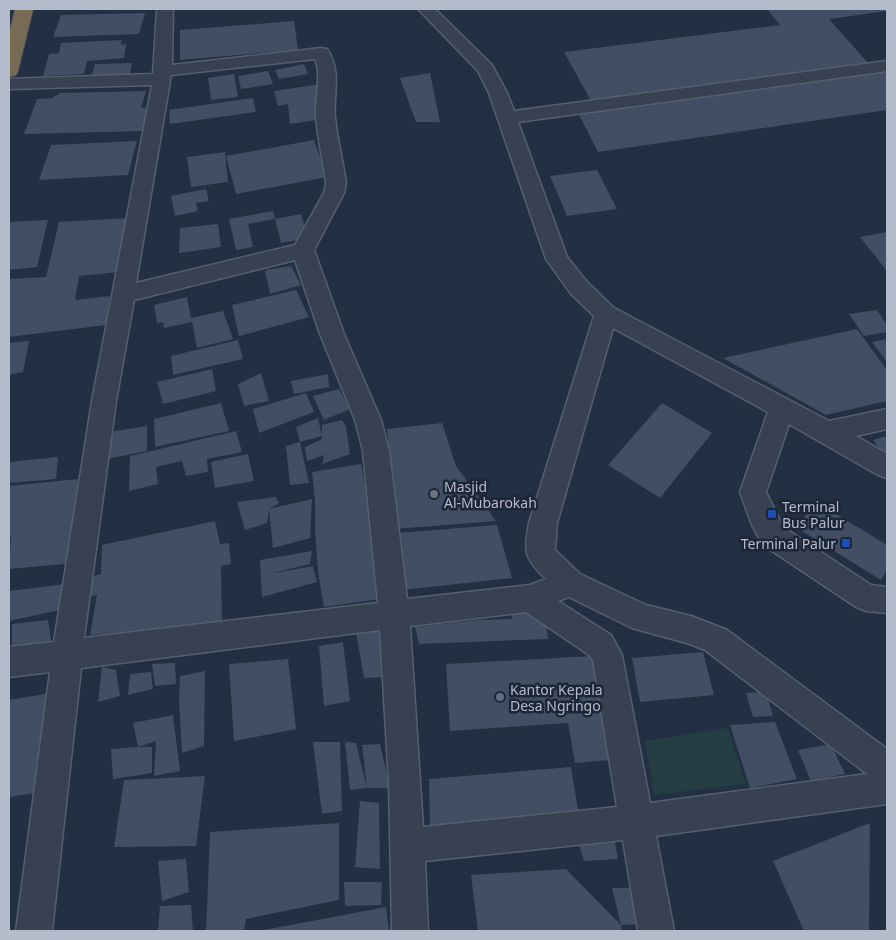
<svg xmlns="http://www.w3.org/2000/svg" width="896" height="940" viewBox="0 0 896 940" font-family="'Noto Sans',sans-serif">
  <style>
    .green { fill: #253e43 }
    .building { fill: #414e64 }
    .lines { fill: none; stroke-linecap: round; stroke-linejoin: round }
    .minor-casing { stroke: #555f6f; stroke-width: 3 }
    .highway-casing { stroke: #424c5c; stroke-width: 2 }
    .minor { fill: #374151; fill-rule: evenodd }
    .highway { fill: #786b53; fill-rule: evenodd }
    .worship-dot { fill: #6b7280; stroke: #1c2637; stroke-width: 2 }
    .transit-dot { fill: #1a4fb4; stroke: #1c2637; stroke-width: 2 }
    .service-dot { fill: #5c6f8a; stroke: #1c2637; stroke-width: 2 }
    .labels { text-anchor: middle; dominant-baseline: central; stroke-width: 5; stroke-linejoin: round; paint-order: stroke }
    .poi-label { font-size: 14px; fill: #b4bccc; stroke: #1c2637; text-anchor: start }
  </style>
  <rect width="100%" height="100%" fill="#232f42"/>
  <path class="green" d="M728,728l18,56 -92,11 -9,-54z"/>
  <path class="building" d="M767,9h120v2l-58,8 40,45 -278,37 -27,-49 216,-27z
    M145,13l-6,21 -86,3 8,-22z
    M294,21l4,29 -118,10v-30z
    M122,40l-1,5 5,-1 -2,14 -37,3 -3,13 -41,2 6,-22 10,-1 2,-10z
    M132,63l-2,11 -38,1 3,-11z
    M304,64l4,10 -29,5 -4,-9z
    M268,71l5,13 -32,5 -3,-13z
    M887,71v39l-289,42 -20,-39z
    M430,73l10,49h-24l-16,-44z
    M234,74l4,23 -27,3 -3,-22z
    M321,84l-4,36 -27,4 -2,-20 -10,2 -4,-15z
    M146,91l-5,17 12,-1 -6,24 -123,3 13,-35 15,-1 8,-5z
    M253,98l3,14 -86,12 -1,-14z
    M314,140l13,37 -91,17 -10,-38z
    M137,141l-9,34 -89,5 12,-35z
    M225,152l3,30 -37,5 -4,-30z
    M597,170l20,39 -50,7 -17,-40z
    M206,189l3,12 -13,2 2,8 -23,5 -4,-20z
    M273,211l2,8 -27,5 5,23 -17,3 -7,-31z
    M301,214l7,24 -27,5 -6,-24z
    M129,218l-9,54 -41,4 -4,24 35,-4 -4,29 -97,12v-58l37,-2 13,-55z
    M48,220l-11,47 -28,3v-48z
    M218,224l3,23 -42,6 1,-25z
    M887,232v39l-27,-34z
    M291,266l10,19 -31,9 -5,-24z
    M296,290l13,27 -70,19 -7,-31z
    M187,297l4,21 32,-7 10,28 -36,9 -5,-26 -28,6 -1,-6 -6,1 -3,-18z
    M877,310l10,15v7l-23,4 -15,-22z
    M857,329l30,41v31l-61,14 -103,-57z
    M887,339v23l-15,-20z
    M238,340l5,19 -70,16 -2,-19z
    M29,341l-6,31 -14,3v-32z
    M212,369l4,22 -53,13 -6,-22z
    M261,373l8,28 -25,5 -6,-22z
    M328,374l1,13 -35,7 -3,-13z
    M339,389l11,20 -26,11 -11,-24z
    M306,393l8,19 -55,21 -6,-24z
    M221,403l8,28 -74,16 -1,-28z
    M662,403l50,30 -52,65 -52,-33z
    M318,418l4,18 -22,6 -4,-15z
    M342,420l4,7 4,27 -28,10 2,-9 -17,6 -2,-14 17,-8v-14z
    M442,423l14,43 40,55 -101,8 -8,-100z
    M147,426v25l-40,8 2,-27z
    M236,431l6,21 -35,7 1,13 -22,4 -4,-15 -26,6 2,17 -29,7 1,-35z
    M887,436v24l-14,-20z
    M300,442l9,41 -19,2 -4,-39z
    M248,454l6,27 -39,7 -4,-26z
    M58,457l-2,22 -47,4v-21z
    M361,464l10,55 10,80 -57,8 -6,-35 -3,-43v-28l-3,-29z
    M78,479l-6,51 -7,34 -56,5 2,-34h-2v-49z
    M276,497l3,6 -10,6 43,-10 -2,39 -37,10 -4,-39 -2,14 -22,7 -8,-28z
    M815,501l72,44v24l-6,11 -84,-52z
    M215,521l5,23 9,-1 2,21 -10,2 1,57 -132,12 7,-40 -9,2 2,-20 11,-3 1,-29z
    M497,525l15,53 -110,12 -5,-57z
    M312,551l-2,13 -41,10 44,-8 4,16 -55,15 -2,-37z
    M66,584l3,24 -60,13v-30z
    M511,613h20l15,10 2,16 -129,5 -4,-17 63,-7 34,-1z
    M48,620l4,27 -40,7v-30z
    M381,630l7,47 -24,1 -8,-46z
    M343,642l7,59 -26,5 -5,-60z
    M703,652l11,43 -74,7 -8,-44z
    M593,656l18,104 -36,3 -7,-40 -118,8 -4,-67z
    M288,659l8,70 -62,12 -5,-77z
    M175,663l1,21 -21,2 -3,-22z
    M102,667l14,3 4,26 -22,6z
    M205,671l-1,75 -22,7 -3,-53 1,-24z
    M151,672l2,17 -25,6 2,-21z
    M766,692l7,24 -20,1 -7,-24z
    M51,693l-9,99 -33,5v-97z
    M173,715l7,56 -26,5 2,-35 -18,6h14v26l-39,6 -2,-30 27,-2 -5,-24z
    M775,722l22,57 -47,9 -20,-63z
    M313,742h27l2,69 -20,3z
    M345,742l11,1 11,45 -17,2z
    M380,744l10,44h-23l-5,-43z
    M831,744l14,30 -34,7 -13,-31z
    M571,767l7,43 -148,18 -1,-49z
    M205,776l-9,70 -82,1 10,-67z
    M360,801l19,2 1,66 -25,-2z
    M339,823v77l-93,19 -2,12h-38l4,-99z
    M870,823l-1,108h-65l-31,-70z
    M575,832h38l5,27 -34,2z
    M186,859l3,33 -27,9 -4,-40z
    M566,869l55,56 -9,-37h21l10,36 -22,1 1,6h-144l-7,-56z
    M344,882h38l-1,23 -36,1z
    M191,905l2,26h-35l2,-25z
    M386,907l3,24h-125v-1z"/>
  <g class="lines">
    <defs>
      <path id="minor" d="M157,9h16l-1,56 149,-17 6,1c15,22 6,44 8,68 2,22 8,44 11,66l-2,10 -30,57 30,84 37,86 8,31 18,148 123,-14 16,-6c-22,-21 -22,-26 -17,-56l65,-207 -23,-22 -25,-35 -57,-166 -11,-22 -60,-62h17l57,56 15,28 7,18 373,-50v10l-369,51 49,135 20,25 27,26 215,113 58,-12v20l-31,7 31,18v24l-9,-3 -89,-51 -23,68 17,35 88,58 16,2v26l-21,-2 -10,-4 -93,-62 -11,-20 -12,-33 28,-80 -155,-84 -56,195 -2,27 25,24 66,31 45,11 36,14 160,119v55l-231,32 18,95h-36l-15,-91 -198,21 3,70h-36l-3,-147 -9,-154 -299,38 -29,263h-36l34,-259 -41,5v-30l45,-5 38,-241 60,-316 -143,4v-10l144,-5zM315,59c7,18 0,39 1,58 2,22 7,44 10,66l-2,10 -29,52 -159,38 35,-208zM295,260l25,74 35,86 8,31 15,152 -294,35 32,-237 18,-101zM569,597l63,31 58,16 15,6 162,124 -217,29 -28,-148 -11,-20 -53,-34zM526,612l63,43 4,5 24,147 -194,20 -13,-201z"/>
      <path id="highway" d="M15,9h18l-15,62 -2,4 -7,2v-42z"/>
    </defs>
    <use href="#minor" class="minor-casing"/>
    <use href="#highway" class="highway-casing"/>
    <use href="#minor" class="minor"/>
    <use href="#highway" class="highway"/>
  </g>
  <circle class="worship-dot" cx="434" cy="494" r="5"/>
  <g class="transit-dot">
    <rect x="767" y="509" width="10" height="10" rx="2.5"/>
    <rect x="841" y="538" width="10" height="10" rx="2.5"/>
  </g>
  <circle class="service-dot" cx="500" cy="697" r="5"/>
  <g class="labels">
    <g class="poi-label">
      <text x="444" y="486">Masjid<tspan x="444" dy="16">Al-Mubarokah</tspan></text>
      <text x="782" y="506">Terminal<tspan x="782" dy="16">Bus Palur</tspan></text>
      <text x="836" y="543" text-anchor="end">Terminal Palur</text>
      <text x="510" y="689">Kantor Kepala<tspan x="510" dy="16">Desa Ngringo</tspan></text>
    </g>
  </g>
  <rect width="896" height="940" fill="none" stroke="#b4bccc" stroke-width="20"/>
</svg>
